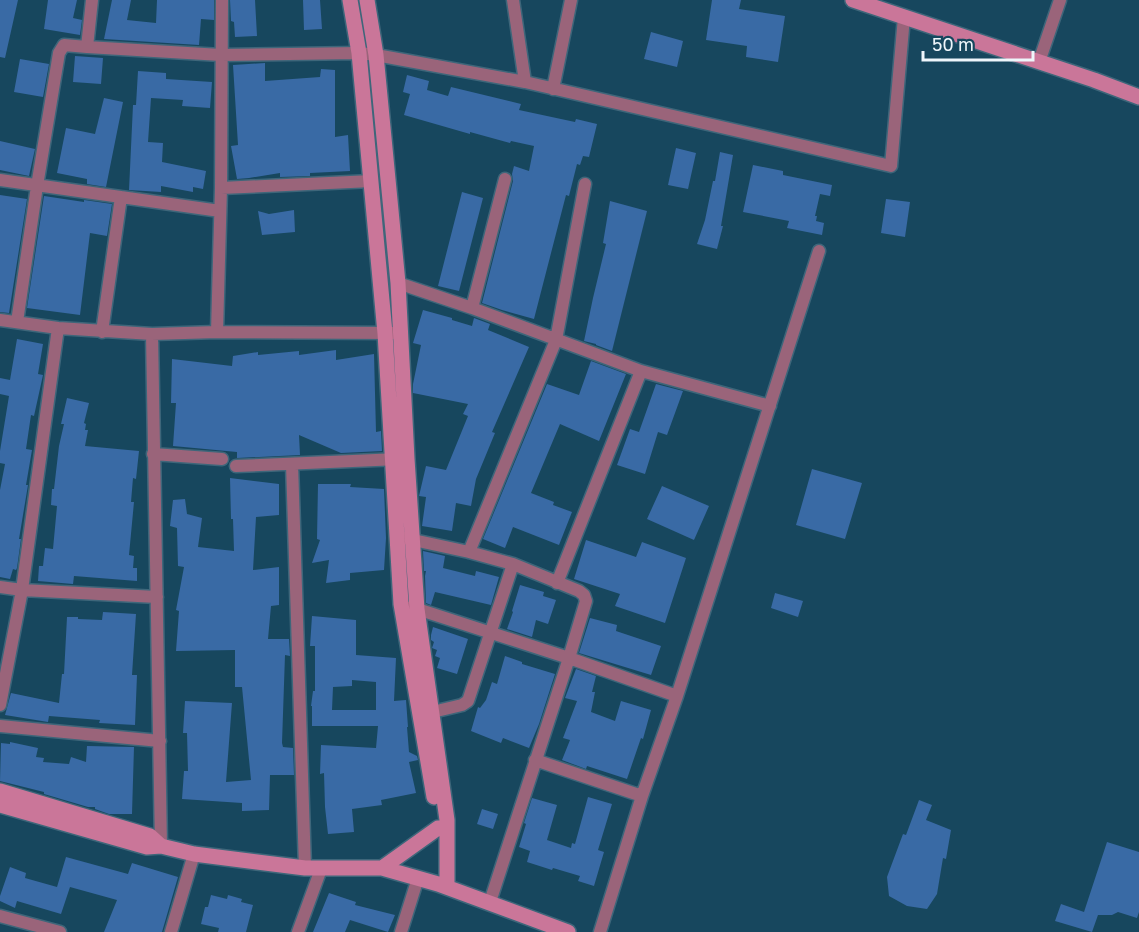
<svg xmlns="http://www.w3.org/2000/svg" width="1139" height="932" viewBox="0 0 1139 932" font-family="'Golos Text',sans-serif">
  <style>
    .building { fill: #396aa5; fill-rule: evenodd }
    .lines { fill: none; stroke-linecap: round; stroke-linejoin: round }
    .street-casing { stroke: #3e667a; stroke-width: 15 }
    .secondary-casing { stroke: #3e667a; stroke-width: 18 }
    .street { stroke: #9a647a; stroke-width: 12 }
    .secondary { stroke: #ca7699; stroke-width: 15 }
  </style>
  <rect width="100%" height="100%" fill="#17475e"/>
  <path class="building" d="M0,0h18l-13,58 -5,-1z
    M48,0h29l-4,18 9,2 -2,15 -36,-6z
    M112,0h19l-4,20 29,3 1,-23h57v20l-13,-1 -2,26 -95,-6z
    M230,0h25l2,36 -22,1 -1,-15 -3,-1z
    M303,0h17l2,29 -18,1z
    M712,0h29l-2,9 46,7 -7,46 -32,-5 1,-11 -41,-6z
    M651,32l32,9 -6,26 -33,-8z
    M75,56l28,2 -2,26 -28,-2z
    M20,59l29,5 -6,33 -29,-5z
    M265,63v18l55,-4 1,-8 14,1v67l13,-2 2,36 -40,2v3l-30,1v-4l-31,5 -12,1 -6,-33 7,-1 -5,-80z
    M138,71l28,2v6l46,3 -2,26 -28,-2 1,-6 -32,-2 -3,44 15,1 -1,19 44,9 -3,18 -10,-2v5l-32,-6v6l-32,-2 4,-85h3z
    M407,75l22,6 -2,9 21,6 3,-9 70,17 -2,6 56,12 1,-3 21,5 -8,33 -6,-1 -3,9 -3,-1 -8,32 -3,-1 -32,124 -32,-9 -20,-7 31,-122 -1,-7 2,-8 15,5 5,-25 -23,-5 -1,2 -40,-11v2l-66,-19 6,-21 -7,-2z
    M104,98l19,4 -17,85 -19,-3v-5l-30,-6 9,-45 29,6z
    M0,141l35,8 -6,27 -29,-6z
    M676,148l20,5 -8,36 -20,-4z
    M720,152l13,3 -12,71h2l-6,23 -20,-5 8,-24 8,-39h2z
    M753,165l30,6v4l49,10 -2,11 -10,-2 -5,22h2l-1,5 8,2 -2,12 -35,-7 2,-7 -46,-9z
    M462,192l21,6 -24,93 -21,-5z
    M0,195l27,4 -18,114 -9,-1z
    M44,196l40,6v-2l28,4 -5,32 -17,-3 -10,82 -53,-7z
    M886,199l24,3 -5,35 -24,-4z
    M610,201l37,10 -35,140 -16,-6v-1l-12,-3 9,-43 13,-54 -3,-1z
    M294,210l1,22 -33,3 -4,-24 11,3z
    M423,310l29,8v2l20,6 2,-8 16,6 -2,6 41,17 -37,85 3,1 -19,46 -5,27 -15,-3 -4,28 -30,-5 4,-29 -7,-1 7,-30 20,4 22,-54 -5,-2 5,-10 -55,-11v-9l8,-39 -8,-2z
    M17,339l26,5 -5,30 5,1 -9,41 -3,-1 -5,34 6,1 -6,35h2l-9,54h2l-4,29 -1,2 -3,-1 -3,10 -10,-2v-87l5,-26 -5,-1v-12l9,-55 -9,-2v-16l10,2z
    M336,350v10l38,-6 2,78 5,-1 1,20 -41,2 -42,-18 1,20 -63,3v-6l-64,-6 3,-43h-5l1,-44 60,7 1,-10 25,-4v3l41,-4v4z
    M591,361l35,13 -27,67 -39,-17 -29,69 23,9 -1,3 19,7 -13,33 -46,-18 -8,21 -22,-9 64,-155 32,11z
    M656,384l27,7 -16,44 -9,-3 -13,42 -28,-9 13,-36 9,3z
    M67,398l22,5 -5,20 2,1 -1,6h3l-3,16 54,5 -3,28 -3,-1 -2,24h3l-5,53 5,1 -1,12h4v13l-63,-5 -1,8 -35,-3 1,-15h4l2,-18 8,1 4,-43 -6,-1 1,-16h2l5,-43 5,-22h-3z
    M812,469l50,14 -17,56 -49,-14z
    M230,478l49,6v31l-23,2 -3,53 26,-3v38l-8,1 -3,33h21l1,17 -5,-1 -3,88 1,4 10,1 1,27h-24l-1,35 -27,1v-8l-60,-4 2,-28h4l-1,-38h-4l2,-32 47,2 -6,79 25,-2 -9,-93h-7v-37l-59,1 3,-40 -3,-1 8,-43 -6,-1 -1,-38 -7,-2 3,-26 12,-1 2,15 15,4 -4,29 36,4 -1,-32h-2z
    M318,484h33l-1,3 34,2 2,49 -2,32 -34,3v7l-24,3 3,-23 -17,3 8,-23 -3,-1z
    M662,486l47,20 -15,34 -47,-21z
    M586,540l50,17 6,-15 44,16 -21,65 -50,-17 5,-12 -46,-15z
    M423,551l22,5 -2,12 32,8 1,-5 23,6 -8,28 -56,-13 -4,13 -5,-2 -1,-27 1,-5h-2z
    M520,585l24,7 -1,4 13,4 -8,24 -12,-4 -4,17 -25,-8 6,-17 -1,-1z
    M775,593l28,8 -5,16 -27,-9z
    M103,612l33,2 -4,61h5l-2,50 -36,-2 1,-3 -51,-4 -1,6 -43,-7 6,-22 48,10 3,-29h2l3,-57h11v2l24,1z
    M312,616l44,4v35l40,3 -2,43 12,-1 2,27h-1l2,25 8,4 1,4 -9,2 7,31 -35,7 1,5 -30,4 2,23 -26,2 -3,-27 -1,-34 -4,1 1,-29 55,3 2,-22h-66v-20h-1l2,-15h2v-45h-5zM352,680l24,2v28h-44l1,-23 19,-1z
    M590,618l27,7 -1,6 45,15 -10,29 -72,-22z
    M433,627l35,12 -11,35 -20,-6 3,-10 -5,-2 2,-6 -5,-2 2,-6 -3,-2v-5z
    M505,656l17,6v2l33,10 -16,50 -10,24 -26,-10 -2,5 -30,-12 7,-24 2,1 6,-8 6,-18 5,2z
    M576,669l20,7 -4,16h3l-4,20 24,9 6,-20 30,9 -8,29 -2,-1 -14,41 -40,-13 -1,3 -24,-9 8,-20 -7,-2 14,-37 -12,-3z
    M10,742l28,6 -2,9 8,1 -1,4 26,2 2,-7 15,5 1,-16 47,1 -2,67h-23l-14,-5v-2h-7l-44,-13v-2l-44,-11 1,-38 9,1z
    M588,797l24,7 -14,46 6,2 -10,34 -16,-5 2,-5 -27,-8 -1,2 -25,-8 3,-11 -11,-4 7,-23 -2,-1 8,-25 25,7 -10,35 24,8 1,-5 3,1z
    M919,800l13,5 -6,15 25,10 -5,29 -3,-1 -6,36 -10,15 -20,-3 -18,-10 -2,-19 16,-43 3,1z
    M482,809l16,5 -5,15 -16,-5z
    M1107,842l32,10v60l-2,6 -19,-6 -6,3h-14l-6,17 -37,-11 6,-17 23,8z
    M66,857l62,17 4,-11 46,14 -16,55h-58l13,-32 -47,-13 -9,27 -44,-13 -2,7 -15,-7v-5l10,-29 16,6 -1,5 32,9z
    M329,893l27,9 -1,3 40,10 -7,17 -38,-12 -5,12h-32z
    M211,895l16,4 1,-4 14,4 -1,3 12,3 -7,27h-28l1,-4 -18,-4 4,-17h3z"/>
  <g class="lines">
    <defs>
      <path id="street" d="M513,0l12,82
        M87,47l5,-47
        M1039,62l21,-62
        M553,89l18,-89
        M0,180l220,31
        M221,188l151,-7
        M398,283l74,25 169,63 129,35
        M472,308l33,-129
        M0,320l58,8 94,6
        M17,322l20,-136 22,-133 5,-8 23,2 134,8 138,-2 17,2 149,27 366,84 13,-149
        M102,332l19,-135
        M217,332l4,-144 1,-188
        M153,454l69,5
        M292,464l13,404
        M236,466l163,-7
        M404,538l65,14 44,12 66,27 5,4 2,6 -17,57 -79,244
        M469,552l87,-212 29,-156
        M557,583l84,-212
        M0,587l22,3 135,7
        M411,607l158,51 108,38
        M0,705l22,-115 36,-262
        M424,714l38,-9 6,-4 45,-137
        M0,726l160,15
        M535,760l107,36
        M161,846l-9,-512 65,-2 176,1
        M0,916l60,16
        M171,932l23,-78
        M298,932l23,-63
        M401,932l17,-54
        M600,932l42,-136 35,-100 142,-445"/>
      <path id="secondary" d="M350,0l9,53 26,280 16,271 33,193
        M367,0l9,55 22,228 9,176 10,150 30,211v67
        M853,0l241,80 45,17
        M0,791l150,45 11,10
        M0,805l147,42 14,-1 33,8 111,14h77l56,16 130,48
        M382,868l56,-40"/>
    </defs>
    <use href="#street" class="street-casing"/>
    <use href="#secondary" class="secondary-casing"/>
    <use href="#street" class="street"/>
    <use href="#secondary" class="secondary"/>
  </g>
  <path d="M923 51v9h110v-9" fill="none" stroke="#eef6fb" stroke-width="3"/>
  <text x="932" y="51" font-size="18" fill="#eef6fb" stroke="#17475e" stroke-width="4.5" paint-order="stroke">50 m</text>
</svg>
